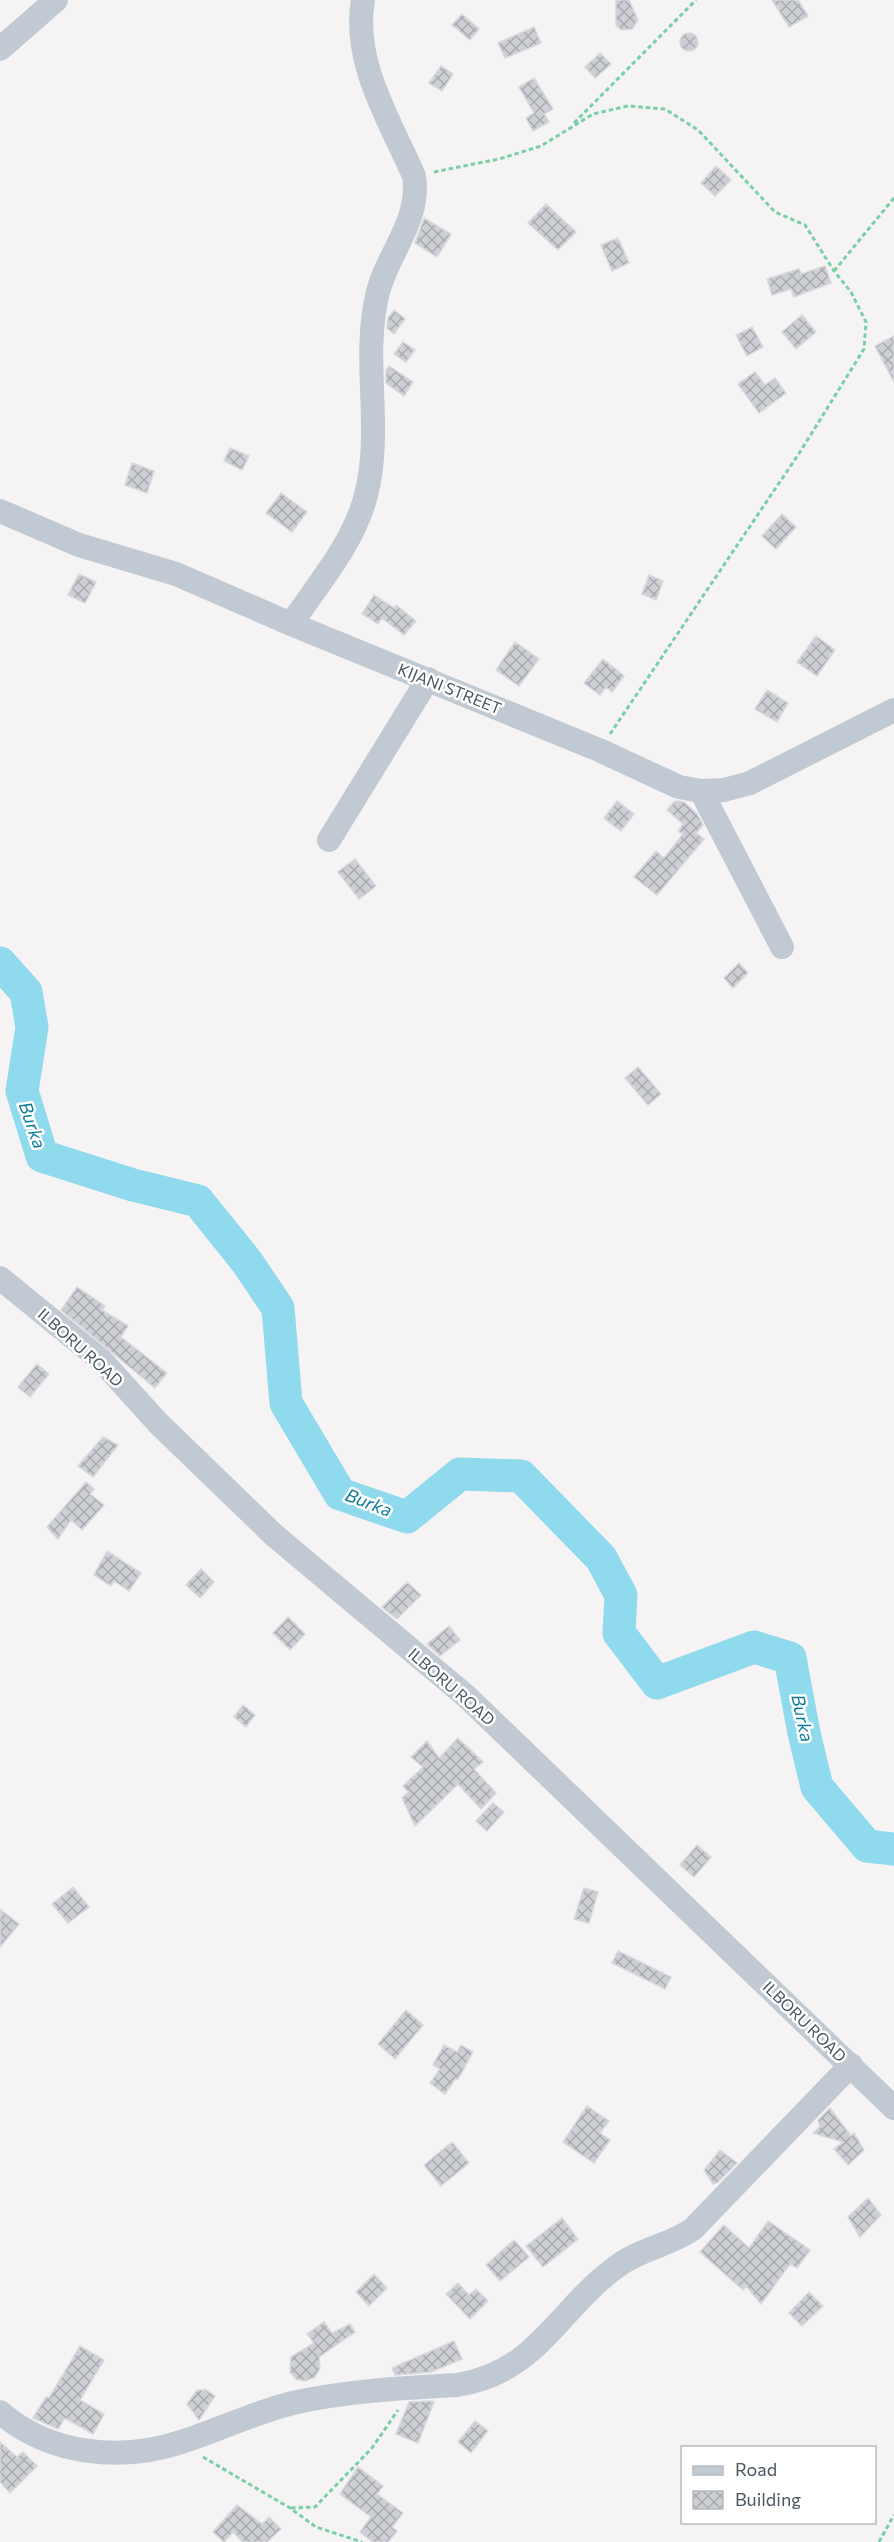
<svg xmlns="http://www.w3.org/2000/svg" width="894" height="2542" viewBox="0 0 894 2542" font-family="Commissioner,sans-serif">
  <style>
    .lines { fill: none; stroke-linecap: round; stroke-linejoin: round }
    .river { stroke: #90daee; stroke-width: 33 }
    .building { fill: url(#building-cross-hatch); stroke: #d7d9de; stroke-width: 1.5 }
    .path { stroke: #7ad0a6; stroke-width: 3; stroke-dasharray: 4.5 3; stroke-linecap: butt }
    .minor { stroke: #c1cad2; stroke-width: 24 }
    .labels { text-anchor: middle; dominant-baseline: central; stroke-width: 5; stroke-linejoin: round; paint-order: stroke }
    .street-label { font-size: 16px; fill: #4a5661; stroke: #fff }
    .water-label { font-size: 18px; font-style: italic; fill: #0c7c9b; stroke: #fff }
  </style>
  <defs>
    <pattern id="building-cross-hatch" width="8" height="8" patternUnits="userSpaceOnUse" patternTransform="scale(1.5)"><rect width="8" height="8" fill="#cdcfd5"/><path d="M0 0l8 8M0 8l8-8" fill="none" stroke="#a8abb0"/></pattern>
  </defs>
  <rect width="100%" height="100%" fill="#f5f3f3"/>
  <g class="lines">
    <path class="river" d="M0,963l26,29 6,35 -10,64 20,65 91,29 65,16 49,61 31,46 8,95 54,91 67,23 53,-43 61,2 80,82 20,37 -2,38 38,50 97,-36 36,11 14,75 13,54 50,59 27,3"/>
  </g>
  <path class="building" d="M616,0h13l9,20 -6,9 -11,1 -5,-5z
    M772,0h26l10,16 -19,11z
    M462,14l17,15 -9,11 -18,-15z
    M534,27l7,16 -36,15 -7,-15z
    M680 42a9 9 0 1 1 18 0a9 9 0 1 1-18 0Z
    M600,53l11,11 -16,14 -10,-11z
    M441,66l12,8 -11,17 -13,-8z
    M534,78l19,31 -9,5 5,8 -16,9 -7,-13 8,-5 -15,-26z
    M716,166l15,14 -16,16 -14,-13z
    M546,204l30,28 -18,18 -30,-27z
    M424,218l27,16 -14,23 -22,-14z
    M618,238l11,25 -17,8 -11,-26z
    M825,266l6,17 -37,14 -3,-8 -19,6 -5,-16 32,-10 2,5z
    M394,310l11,9 -11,15 -7,-6 1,-10z
    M802,315l14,17 -20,17 -14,-17z
    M752,327l11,20 -16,9 -11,-21z
    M894,336v46l-19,-36z
    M403,342l12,8 -9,12 -12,-8z
    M389,366l24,16 -9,14 -18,-13v-12z
    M755,372l10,13 10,-7 11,15 -27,20 -21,-29z
    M230,448l19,8 -7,14 -18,-9z
    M132,463l22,8 -7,22 -22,-8z
    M281,493l26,19 -15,20 -26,-19z
    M782,514l14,13 -20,22 -14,-13z
    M79,574l17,8 -11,21 -17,-8z
    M649,575l14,6 -7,19 -14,-6z
    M374,595l20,13 2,-3 20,16 -12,14 -22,-17 -4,6 -16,-10z
    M816,636l19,14 -18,26 -20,-14z
    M515,642l24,17 -20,27 -23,-16z
    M603,659l21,17 -12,16 -6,-5 -6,8 -16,-12z
    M767,690l21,13 -11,19 -22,-13z
    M617,801l17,13 -13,17 -17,-13z
    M675,801l9,1 13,12 6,11 -7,8 8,6 -47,56 -23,-18 22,-26 8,7 19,-24 -5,-3 5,-7 -16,-14z
    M355,859l21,27 -17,13 -21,-27z
    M739,963l9,10 -15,15 -9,-10z
    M638,1067l23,27 -13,11 -23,-27z
    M77,1287l28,19 -3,4 26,16 -7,11 46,36 -12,15 -94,-78z
    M37,1364l12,10 -19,23 -12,-10z
    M103,1437l15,8 -25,32 -15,-11z
    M86,1482l8,7 -4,5 14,11 -22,25 -11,-10 -13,19 -11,-12z
    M107,1551l34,22 -12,18 -15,-10 -3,5 -17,-11z
    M201,1569l13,13 -14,16 -14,-13z
    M407,1582l14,13 -24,24 -15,-12z
    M288,1617l17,17 -15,16 -17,-17z
    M449,1626l11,14 -20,16 -13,-12z
    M243,1705l12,10 -9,12 -12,-10z
    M458,1738l25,24 -9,7 22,24 -15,16 -23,-25 -43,42 -13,-28 6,-6 -5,-6 20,-19 -12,-10 16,-16 12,17z
    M493,1803l11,9 -17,19 -11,-10z
    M697,1845l14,12 -17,20 -14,-12z
    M73,1887l16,20 -21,16 -16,-19z
    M584,1888l14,4 -9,31 -15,-4z
    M0,1909l19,15 -19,23z
    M618,1951l53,26 -6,12 -53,-26z
    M406,2010l17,15 -28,34 -17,-15z
    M444,2045l13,7 4,-7 12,7 -15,27 -2,-1 -11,16 -15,-11 10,-14 -7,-4z
    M587,2106l22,15 -9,12 10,7 -16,23 -31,-21z
    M830,2108l21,28 3,-3 10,17 -16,15 -14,-16 9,-7 -30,-9 7,-6 -2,-7z
    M452,2142l17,21 -28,23 -17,-21z
    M720,2150l17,13 -19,19 -5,2 -9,-14z
    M868,2198l13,17 -21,22 -12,-20z
    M562,2218l16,21 -35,28 -17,-21z
    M768,2221l42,29 -13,18 -7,-4 -29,40 -15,-18 -3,4 -43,-38 24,-27 25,23z
    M514,2240l15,17 -29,24 -14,-16z
    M374,2274l13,14 -18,18 -13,-14z
    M458,2283l11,12 7,-6 12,12 -18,18 -24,-25z
    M809,2292l14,14 -21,20 -13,-13z
    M324,2322l8,11 18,-9 5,8 -36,25 1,11 -5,9 -9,4 -10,-2 -6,-7 1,-15 23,-14 -7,-9z
    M454,2341l8,18 -31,13 -36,3 -3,-7z
    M80,2346l24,14 -24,40 24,14 -11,20 -28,-16 -7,11 -25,-11 13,-21 3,1z
    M197,2390h9l9,6 -16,24 -12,-16z
    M430,2401l4,1 -16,41 -22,-9 13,-32z
    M475,2421l13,10 -17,22 -13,-11z
    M0,2442l17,15 6,-5 14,14 -27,27 -10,-11z
    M358,2467l25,19 -6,8 26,19 -11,14 5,4 -9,11h-15l-13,-10 11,-15 -31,-23z
    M237,2505l25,19 7,-7 12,12 -14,13h-24l-10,-10 -9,10 -11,-10z"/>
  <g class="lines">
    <path class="path" d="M574,123l122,-123
      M434,172l65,-13 42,-13 52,-32 35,-8 37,3 33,21 77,82 30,13 29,46 17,21 15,30 -2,27 -64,103 -190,282
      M834,271l60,-73
      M203,2457l87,51 26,19 46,15
      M291,2508l24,-1 57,-59 26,-38
      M879,2542l15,-27"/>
    <path class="minor" d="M0,49l56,-49
      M0,511l79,34 97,29 115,50 308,126 80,37 22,4 23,-1 26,-7 144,-73
      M291,624c27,-40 63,-81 75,-129 17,-65 -4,-134 11,-199 9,-42 44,-74 37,-120 -24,-55 -62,-114 -51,-176
      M701,791l81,156
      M329,840l99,-161
      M0,1278l102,83 56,62 117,113 191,160 428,412
      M0,2412c49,43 121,50 181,30 38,-12 74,-30 112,-39 52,-12 111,-15 164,-18 82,-13 101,-77 162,-120 22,-16 51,-20 74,-36l158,-164"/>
  </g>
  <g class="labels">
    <g class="street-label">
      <text transform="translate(450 688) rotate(22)">KIJANI STREET</text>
      <text transform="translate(81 1347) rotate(42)">ILBORU ROAD</text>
      <text transform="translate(452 1686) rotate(41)">ILBORU ROAD</text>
      <text transform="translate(805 2021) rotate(44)">ILBORU ROAD</text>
    </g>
    <g class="water-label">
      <text transform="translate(33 1125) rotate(71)">Burka</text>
      <text transform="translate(369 1502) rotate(21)">Burka</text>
      <text transform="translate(803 1718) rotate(78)">Burka</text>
    </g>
  </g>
  <rect x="681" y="2446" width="195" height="78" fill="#ffffff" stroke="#b7bbc0" stroke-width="1.5"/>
  <rect x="693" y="2466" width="30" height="9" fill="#c1cad2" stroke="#b7bbc0" stroke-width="1.5"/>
  <text x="735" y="2476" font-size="18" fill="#4a5661">Road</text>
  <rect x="693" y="2491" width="30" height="18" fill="url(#building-cross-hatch)" stroke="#b7bbc0" stroke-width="1.5"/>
  <text x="735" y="2506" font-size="18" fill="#4a5661">Building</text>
</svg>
